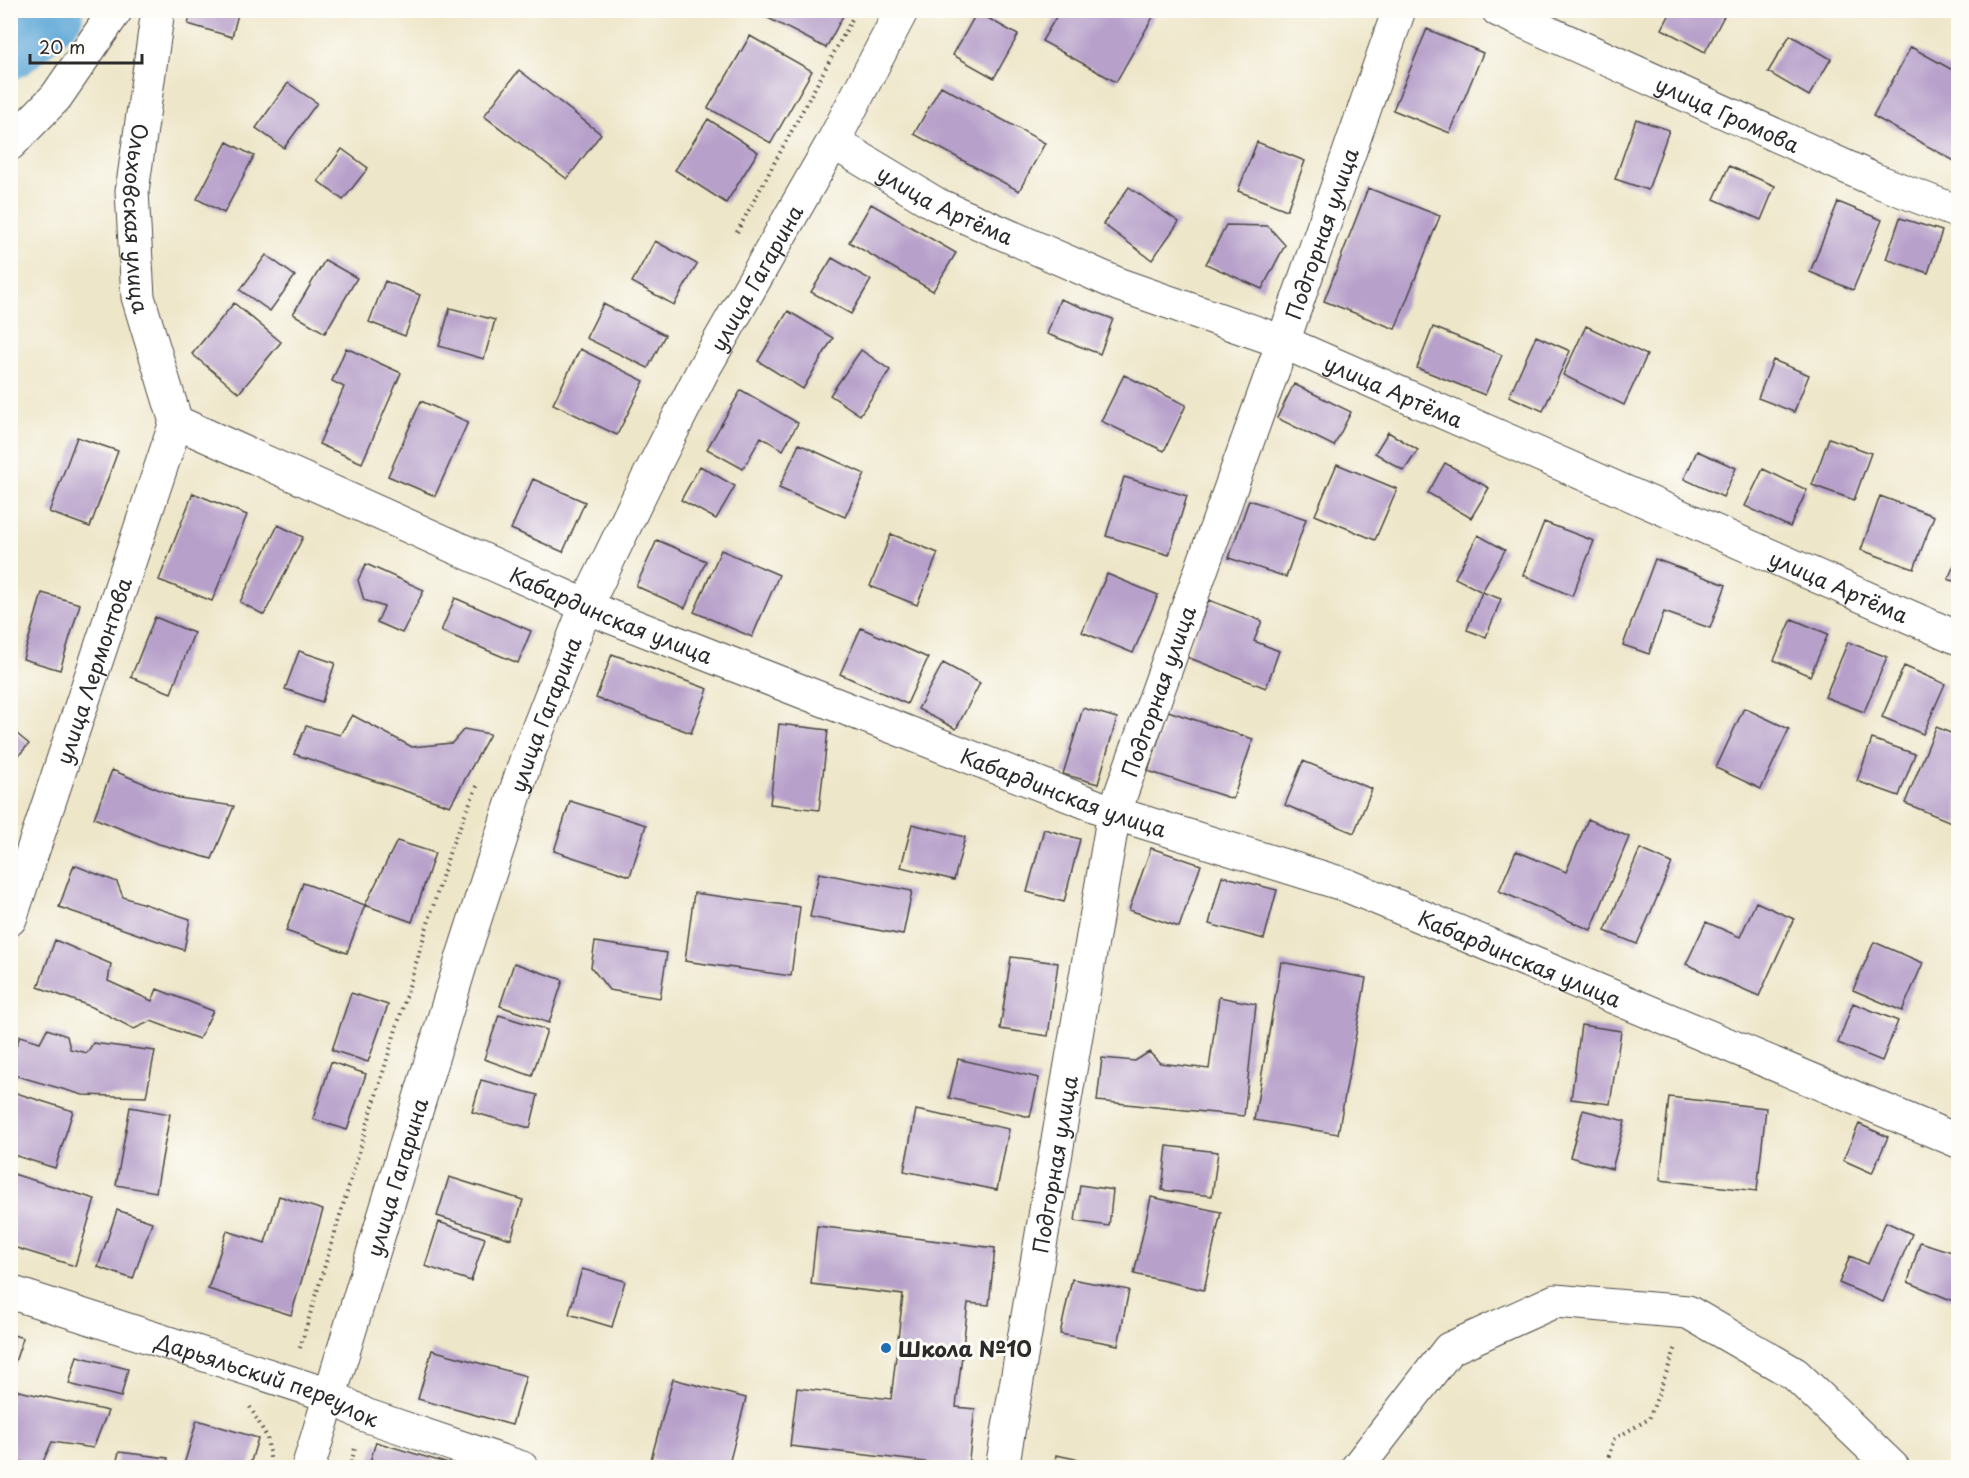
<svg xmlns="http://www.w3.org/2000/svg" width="1969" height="1478" viewBox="0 0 1969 1478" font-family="'Playpen Sans',sans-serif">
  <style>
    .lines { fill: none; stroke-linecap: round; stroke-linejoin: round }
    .river { stroke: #61a9d8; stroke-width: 68 }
    .building { fill: #b7a0ca }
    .minor-casing { stroke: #484743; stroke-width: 35 }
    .path { stroke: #484743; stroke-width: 4; stroke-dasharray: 1.5 4.5; stroke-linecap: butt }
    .minor { stroke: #fff; stroke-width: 33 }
    .poi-dot { fill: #1f6fb2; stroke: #fdfcf7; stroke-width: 2 }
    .labels { text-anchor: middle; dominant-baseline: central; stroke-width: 6; stroke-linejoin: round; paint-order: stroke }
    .street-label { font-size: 21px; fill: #2b2b2b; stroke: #fdfcf7 }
    .poi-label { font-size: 21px; font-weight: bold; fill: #2b2b2b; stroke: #fdfcf7; text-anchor: start }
  </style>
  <rect width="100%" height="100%" fill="#fdfcf7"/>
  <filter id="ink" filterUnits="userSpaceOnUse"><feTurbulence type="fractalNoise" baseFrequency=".0167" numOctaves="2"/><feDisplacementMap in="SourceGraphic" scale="12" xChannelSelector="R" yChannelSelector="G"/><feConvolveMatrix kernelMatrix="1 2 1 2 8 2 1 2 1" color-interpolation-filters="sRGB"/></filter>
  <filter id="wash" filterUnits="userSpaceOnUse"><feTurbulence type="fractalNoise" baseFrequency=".008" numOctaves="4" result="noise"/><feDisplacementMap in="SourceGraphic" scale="24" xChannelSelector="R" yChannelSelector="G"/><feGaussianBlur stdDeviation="1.35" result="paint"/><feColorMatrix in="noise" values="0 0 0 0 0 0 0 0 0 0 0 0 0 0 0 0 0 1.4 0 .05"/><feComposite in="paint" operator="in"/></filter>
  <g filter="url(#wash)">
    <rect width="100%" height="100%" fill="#eee6c9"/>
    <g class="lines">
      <path class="river" d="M10,45l40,-35"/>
    </g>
    <g id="blocks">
      <path class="building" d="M192,10h47l-7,27 -44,-13z
        M766,10h80l-20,38 -62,-32z
        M1060,10h97l-41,72 -74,-41z
        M1672,10h47l6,4 -20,38 -43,-23z
        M977,12l41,23 -24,43 -41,-23z
        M1427,29l56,24 -33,80 -57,-23z
        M1790,35l41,24 -22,37 -41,-24z
        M750,36l62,35 -41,72 -63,-35z
        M1911,47l47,26v90l-85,-47z
        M519,70l82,64 -34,45 -83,-63z
        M288,83l29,20 -33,45 -28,-20z
        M941,86l104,57 -26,48 -105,-57z
        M708,119l50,33 -32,51 -51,-33z
        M1636,119l33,11 -21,60 -33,-11z
        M227,142l27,14 -30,57 -27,-14z
        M1257,142l48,19 -18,49 -49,-19z
        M342,149l26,19 -25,32 -25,-19z
        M1729,166l46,20 -14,34 -47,-21z
        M1129,187l50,35 -27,38 -49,-36z
        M1368,188l72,28 -45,113 -71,-28z
        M1838,202l44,18 -29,70 -43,-18z
        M871,204l85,49 -23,38 -84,-49z
        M1900,218l42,13 -14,42 -42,-14z
        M1226,225l42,1 17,19 -23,44 -56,-25z
        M655,241l42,23 -23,41 -42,-23z
        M266,255l29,21 -25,35 -30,-21z
        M832,258l39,22 -20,34 -40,-22z
        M325,260l32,18 -32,55 -32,-19z
        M385,281l35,14 -15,41 -36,-14z
        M1060,299l53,20 -13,35 -53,-20z
        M234,303l47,39 -42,51 -47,-39z
        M603,304l62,31 -17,33 -62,-30z
        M450,308l45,12 -11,39 -45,-13z
        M788,311l45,27 -30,51 -45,-28z
        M1586,326l61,29 -23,50 -61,-30z
        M1433,327l69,28 -17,40 -68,-27z
        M1536,336l34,15 -27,60 -34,-15z
        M346,348l55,25 -39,90 -43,-19 25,-57 -12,-6z
        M580,349l64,32 -27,54 -64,-31z
        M861,350l29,20 -30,45 -30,-20z
        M1773,360l36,15 -15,37 -36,-14z
        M1124,375l62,30 -22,46 -63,-30z
        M1294,384l57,28 -17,34 -57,-28z
        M741,390l57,33 -15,27 -22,-13 -18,32 -36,-20z
        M421,401l47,21 -33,74 -47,-20z
        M1388,432l30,18 -14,21 -29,-18z
        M77,437l41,14 -28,76 -41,-15z
        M1829,438l42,15 -17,47 -42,-15z
        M799,444l66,30 -20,43 -66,-29z
        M1697,451l39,17 -13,29 -39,-18z
        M1445,463l44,25 -18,30 -43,-25z
        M1337,464l60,25 -22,51 -60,-25z
        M700,466l35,20 -19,33 -35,-19z
        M1763,469l44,21 -17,37 -45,-21z
        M1124,477l63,19 -18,59 -63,-19z
        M533,479l52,23 -22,50 -52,-23z
        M193,493l54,22 -35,86 -53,-21z
        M1880,496l54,20 -20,53 -53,-19z
        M1249,500l57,19 -20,58 -57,-19z
        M1544,522l50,19 -22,55 -49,-21z
        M278,525l25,12 -39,78 -24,-13z
        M891,534l47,19 -21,52 -47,-19z
        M1478,535l27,15 -23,42 -27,-14z
        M657,540l49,21 -21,47 -49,-22z
        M721,550l58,25 -27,62 -58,-25z
        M1958,556v27l-10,-4z
        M1655,559l71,26 -16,43 -46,-16 -15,42 -26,-9z
        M366,564l58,26 -22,43 -25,-11 7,-15 -20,-7 -6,-20z
        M1107,574l51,21 -25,58 -51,-21z
        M1482,592l19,7 -15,38 -19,-7z
        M42,593l38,11 -20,66 -37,-11z
        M455,598l76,33 -13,32 -77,-32z
        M1209,600l53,21 -8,20 25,10 -13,37 -79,-31z
        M155,617l39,16 -23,60 -40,-16z
        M1792,619l36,15 -18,42 -36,-16z
        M861,628l67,30 -21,46 -67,-30z
        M1848,642l39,15 -23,55 -39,-15z
        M299,651l36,12 -13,39 -37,-13z
        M612,654l96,35 -17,44 -95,-35z
        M943,663l37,20 -24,46 -38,-20z
        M1904,666l41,18 -22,50 -41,-17z
        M1083,708l34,10 -19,66 -35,-10z
        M1744,708l45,21 -28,60 -45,-21z
        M1168,711l85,28 -20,60 -85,-28z
        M352,715l60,32 40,-4 12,-14 26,5 -40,72 -156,-52 12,-28 34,9z
        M779,724l49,6 -9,80 -49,-6z
        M1936,727l22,9v89l-53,-22z
        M10,728l19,16 -19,21z
        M1872,739l43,15 -16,42 -42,-15z
        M1303,761l69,28 -18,44 -69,-28z
        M112,770l67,28 55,8 -22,53 -53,-15 -65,-26z
        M570,801l76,24 -16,51 -76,-25z
        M1588,819l41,18 -38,93 -92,-39 17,-40 50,21z
        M912,824l53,13 -11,43 -53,-13z
        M1044,829l36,10 -16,63 -37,-10z
        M397,841l38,12 -23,69 -47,-17z
        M1151,848l50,17 -22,62 -50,-17z
        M1640,849l32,14 -35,81 -32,-13z
        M74,865l43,17 6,15 67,22 -6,31 -125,-43z
        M819,873l93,18 -9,44 -93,-18z
        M1222,876l55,14 -13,49 -55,-15z
        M303,883l62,22 -18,48 -61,-22z
        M694,893l106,14 -9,69 -106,-15z
        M1756,902l38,17 -35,77 -73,-32 20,-42 34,15z
        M55,940l56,24 -3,17 44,20 5,-12 56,22 -14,28 -48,-18 -17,8 -42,-22 -54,-20z
        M595,942l72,11 -7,45 -51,-8 -18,-23z
        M1874,942l49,21 -21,48 -49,-21z
        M1011,957l47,6 -10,73 -48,-7z
        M1281,962l85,16 -28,156 -84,-14z
        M514,963l49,17 -14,43 -49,-17z
        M351,993l37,12 -20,57 -36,-12z
        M1219,997l37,7 -12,112 -147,-15 5,-43 33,3 14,-9 11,11 49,6z
        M1853,1003l45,18 -16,40 -44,-18z
        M499,1015l48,15 -15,46 -48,-17z
        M1581,1025l40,6 -11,73 -39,-5z
        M47,1029l20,7 3,13 17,4 6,-10 62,8 -9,46 -63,-2 -73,-21v-12l10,-26 20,6z
        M958,1059l81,19 -9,39 -81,-19z
        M331,1062l35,12 -19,56 -34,-11z
        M481,1080l57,15 -8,33 -58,-16z
        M10,1091l63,20 -18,57 -45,-14z
        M1669,1097l97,11 -9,83 -97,-11z
        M130,1107l40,7 -14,78 -40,-7z
        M916,1110l93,19 -12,61 -93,-19z
        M1583,1110l42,11 -13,48 -42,-12z
        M1859,1124l29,13 -16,36 -29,-13z
        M1167,1146l51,6 -6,44 -50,-6z
        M10,1173l85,26 -20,67 -65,-20z
        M449,1177l74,23 -12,39 -74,-23z
        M1080,1185l33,5 -4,36 -34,-5z
        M279,1196l44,14 -32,105 -83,-26 19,-58 38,12z
        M1151,1197l70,15 -17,78 -70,-16z
        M117,1210l35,12 -19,57 -35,-12z
        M439,1222l46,16 -14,43 -46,-15z
        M1886,1222l26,12 -29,68 -44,-19 11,-27 18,8z
        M817,1226l178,22 -6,57 -21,-2 -12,104 19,2 -7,58 -178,-21 7,-58 94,11 12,-104 -92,-11z
        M1920,1242l38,12v49l-50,-21z
        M582,1269l43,12 -13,46 -43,-13z
        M1072,1279l57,11 -11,55 -58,-11z
        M10,1334l13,4 -12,36h-1z
        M432,1350l94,26 -14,49 -94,-26z
        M77,1356l51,13 -7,28 -52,-13z
        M673,1379l73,19 -18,70h-47l-30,-9z
        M10,1389l98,22 -15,37 -41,-6 -12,26 -30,-10z
        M197,1420l61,18 -9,30h-66z
        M376,1442l83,25v1h-91z
        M119,1452l49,6 -2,10h-51z
        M1056,1455l54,11v2h-56z"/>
    </g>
  </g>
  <g filter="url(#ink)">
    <use href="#blocks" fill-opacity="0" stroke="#484743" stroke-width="1.5"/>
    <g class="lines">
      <defs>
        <g id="minor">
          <path id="s1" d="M158,10l-26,181 6,106 38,125"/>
          <path id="s2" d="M1498,10l377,170 83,32"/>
          <path id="s3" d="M833,142l103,62 184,81 163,57 675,296"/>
          <path d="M10,144l46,-47 60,-87"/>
          <path id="s4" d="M176,422l435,195 503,196 232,72 612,256"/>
          <path id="s5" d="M10,919l166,-497"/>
          <path id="s6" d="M10,1292l319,103 36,20 157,53"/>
          <path id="s7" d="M308,1468l155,-512 64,-199 59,-151 59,-122 58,-114 130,-228 69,-132"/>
          <path id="s8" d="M1002,1468l112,-655 169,-471 116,-332"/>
          <path d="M1357,1468l92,-119 106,-48 133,11 107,62 98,94"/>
        </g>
      </defs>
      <use href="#minor" class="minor-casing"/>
      <path class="path" d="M737,232l120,-222
        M300,1348l151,-501 27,-63
        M250,1407l17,30 4,27
        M350,1468l5,-20
        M1605,1468l9,-29 35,-20 27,-72"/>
      <use href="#minor" class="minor"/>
    </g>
  </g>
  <circle class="poi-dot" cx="886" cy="1348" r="6"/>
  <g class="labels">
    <g class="street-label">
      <text stroke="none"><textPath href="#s2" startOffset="252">улица Громова</textPath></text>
      <text stroke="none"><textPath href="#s3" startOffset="129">улица Артёма</textPath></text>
      <text stroke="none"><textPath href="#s1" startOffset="210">Ольховская улица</textPath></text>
      <text stroke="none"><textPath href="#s8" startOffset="1280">Подгорная улица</textPath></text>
      <text stroke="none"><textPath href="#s7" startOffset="1276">улица Гагарина</textPath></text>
      <text stroke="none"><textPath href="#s3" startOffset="615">улица Артёма</textPath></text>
      <text stroke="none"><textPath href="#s3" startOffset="1101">улица Артёма</textPath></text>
      <text stroke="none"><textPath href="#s4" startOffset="476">Кабардинская улица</textPath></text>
      <text stroke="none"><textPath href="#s5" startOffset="262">улица Лермонтова</textPath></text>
      <text stroke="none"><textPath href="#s8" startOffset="794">Подгорная улица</textPath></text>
      <text stroke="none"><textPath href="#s7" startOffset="790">улица Гагарина</textPath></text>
      <text stroke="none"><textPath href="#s4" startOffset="962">Кабардинская улица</textPath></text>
      <text stroke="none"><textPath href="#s4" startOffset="1448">Кабардинская улица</textPath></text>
      <text stroke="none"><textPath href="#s8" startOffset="308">Подгорная улица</textPath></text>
      <text stroke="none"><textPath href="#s7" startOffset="304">улица Гагарина</textPath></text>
      <text stroke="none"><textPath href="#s6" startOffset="272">Дарьяльский переулок</textPath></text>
    </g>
    <g class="poi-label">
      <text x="898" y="1348">Школа №10</text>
    </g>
  </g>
  <rect width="1969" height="1478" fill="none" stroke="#fdfcf7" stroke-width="36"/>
  <path d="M30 54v9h112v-9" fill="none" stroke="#2b2b2b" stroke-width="3"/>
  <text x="39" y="54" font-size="18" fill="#2b2b2b" stroke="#fdfcf7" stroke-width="4.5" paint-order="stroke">20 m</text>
</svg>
